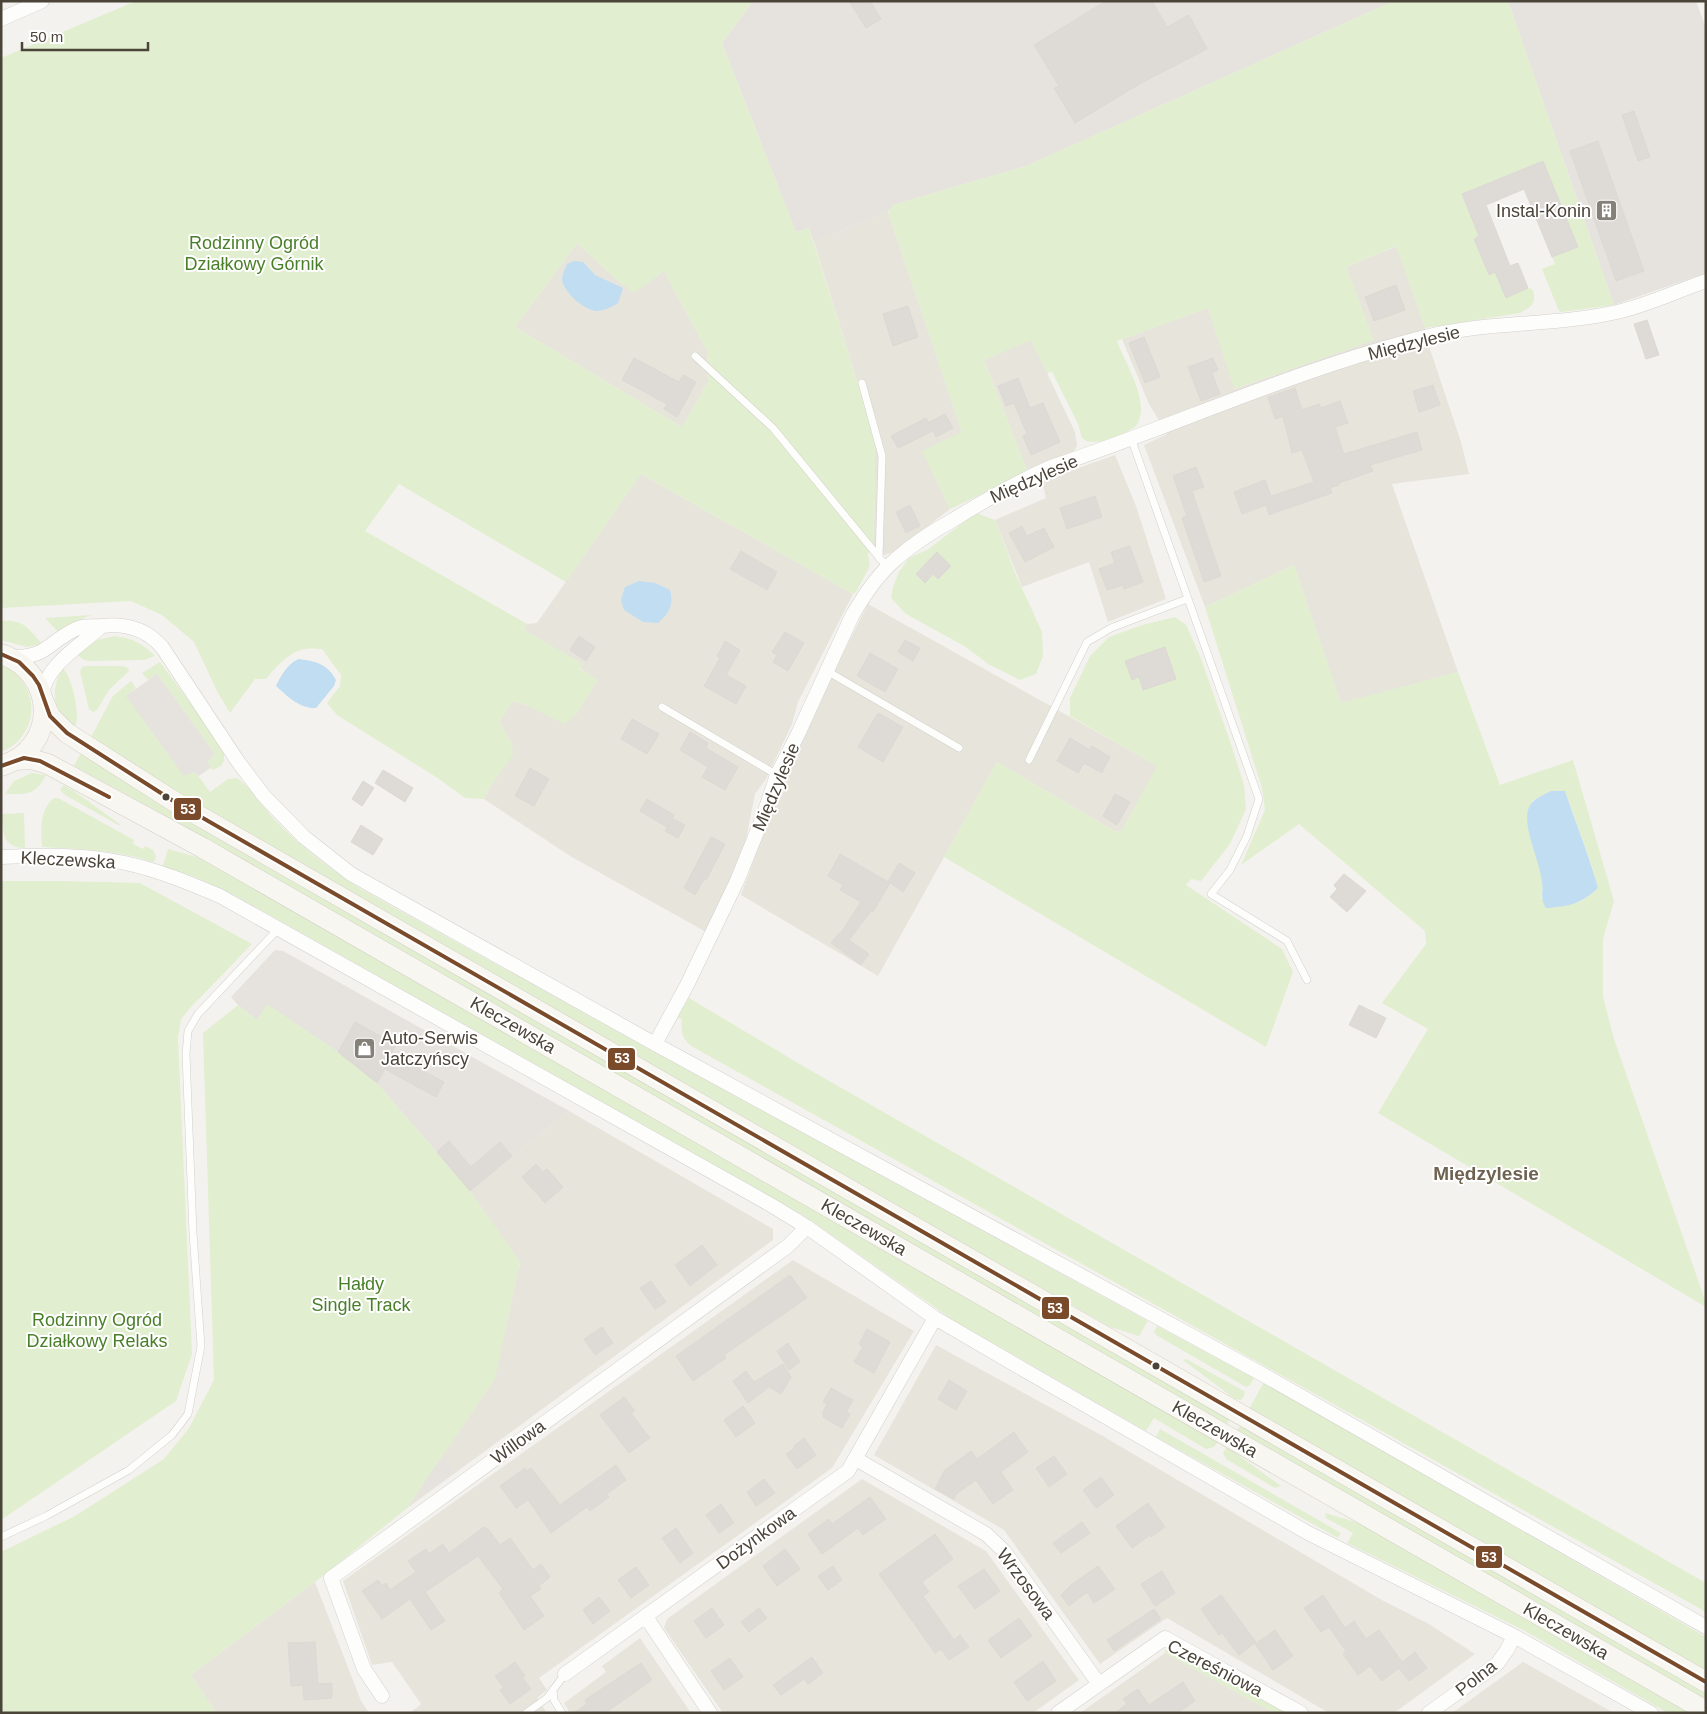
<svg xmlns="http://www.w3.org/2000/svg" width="1707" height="1714" viewBox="0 0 1707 1714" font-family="Arial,sans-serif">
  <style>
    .residential { fill: #e7e4dc }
    .industrial { fill: #e6e2de }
    .green { fill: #e1eecf; fill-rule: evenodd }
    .parking { fill: #e6e3df }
    .water { fill: #c0ddf1 }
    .building { fill: #dedbd6; stroke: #dcd9d4 }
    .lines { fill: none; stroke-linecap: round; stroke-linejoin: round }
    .service-casing { stroke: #d2d0cb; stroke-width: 8 }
    .minor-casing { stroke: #d2d0cb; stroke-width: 15 }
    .secondary-casing { stroke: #d3cfc5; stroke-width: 21 }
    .service { stroke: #fdfdfc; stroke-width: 7 }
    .minor { stroke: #fdfdfc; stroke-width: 14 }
    .secondary { stroke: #f7f6f1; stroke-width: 20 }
    .bus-1-casing { stroke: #fff; stroke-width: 8 }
    .bus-1 { stroke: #7a4b2a; stroke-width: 4 }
    .bus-dot { fill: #4b4439; stroke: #fff; stroke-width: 2 }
    .labels { text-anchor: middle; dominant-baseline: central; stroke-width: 4; stroke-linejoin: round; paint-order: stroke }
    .poi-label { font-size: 18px; fill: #4b4439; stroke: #fff; text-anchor: end }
    .park-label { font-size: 18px; fill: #4a7f2a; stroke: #fff }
    .street-label { font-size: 18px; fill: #4b4439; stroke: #fff }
    .neighbourhood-label { font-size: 19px; font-weight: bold; fill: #6e6250; stroke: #fff }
    .line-badge { stroke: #fff; stroke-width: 2 }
    .badge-label { font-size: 14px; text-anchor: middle; font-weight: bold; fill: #fff }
  </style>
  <rect width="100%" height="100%" fill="#f4f2ee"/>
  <path class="residential" d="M888,212l74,220 -34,31 22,46 -56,43 -10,3 -11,-10 2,-50v-50l-17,-61 -44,-142z
    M577,243l39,36 18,13 30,-21 43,80 1,31 -26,45 -167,-100z
    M1397,246l28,82 4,18 32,96 8,32 -77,10 66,188 -117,32 -47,-139 -89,42 -61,-162 23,-11 -18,-30 -27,-65 86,-31 27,81 138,-49 -27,-73z
    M1031,339l44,93 2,14 -5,8 -44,19 -44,-113z
    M1115,455l21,51 30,93 -58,23 -19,-60 -67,25 -27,-67 51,-22 -4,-17z
    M641,474l212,120 -55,108 -6,22 -26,55 -11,15 -11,55 -38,83 -136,-76 -86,-57 28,-55 -13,-22 14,-21 15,5 70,-25 -18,-13 2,-4 -58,-34 3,-6 10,-1z
    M868,604l290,162 -36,64 -6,2 -119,-70 -119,214 -137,-81 36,-99 59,-129z
    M569,1111l204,118v11l-367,269 88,-130 26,-116 -50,-72 42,-35z
    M793,1260l121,71 -82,137 -293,210 8,12 -10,8 10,15h-137l11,-9 -29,-42 -20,3 -29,-84z
    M936,1345l165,90 279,164 49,25 46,30 -81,59h-65l-162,-95 -67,46 -96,-134 -130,-75z
    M862,1479l124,72 93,129 -46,33h-310l-59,-85 3,-9z
    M315,1582l46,119 8,12h-153l-25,-38z
    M640,1638l51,75h-121l-6,-10 42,-31 -4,-6z
    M1165,1653l109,60h-194z
    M1523,1662l91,51h-162z"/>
  <path class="industrial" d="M753,1h641l-368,165 -133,39 -5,7 -74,30 -5,-14 -13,4 -74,-189z
    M1508,1h188l10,27v245l-92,32z
    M275,950l8,1 286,160 -57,45 -42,35 -93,-108 -39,-31 -71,-47 -10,15 -19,-15 -7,-8z
    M445,1459l10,13 -28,21 -10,-13z"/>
  <path class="green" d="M136,1h617l-31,42 74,189 13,-4 49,156 17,61v50l-2,50 -5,9 2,12 -14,26 -3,2 -212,-120 -75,108 -167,-98 -34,47 162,93 -3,6 59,34 -3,5 18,11 -21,34 -13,10 -36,-18 -15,-5 -14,21 13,22 1,11 -25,35 -4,9 -19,-1 -26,-19 -102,-64 -10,-12 13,-17 1,-11 -19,-26c-5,0 -11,-1 -17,0 -16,3 -29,18 -39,30h-11l-25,34 -13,-22 -23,-49 -32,-27 -31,-14 -130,7v-550zM577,243l39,36 18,14 30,-22 43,80 1,31 -26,45 -167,-100z
    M1394,1h114l106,304 -53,7 -2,-1 -17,-42 13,-5 -3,-7 25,-10 -34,-86 -81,33 17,42 -5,3 14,35 7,-2 11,25 22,-9 4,1c6,14 -1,18 -12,24l-95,15 -29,-82 -50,21 28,73 -140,49 -26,-81 -91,33c8,22 35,63 19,85 -3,3 -9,5 -13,8 -13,6 -24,10 -37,7l-4,-3 -4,-14 -26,-52 -5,1 -16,-33 -47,20 44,113 -78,36 -28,-58 40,-19 -74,-220 5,-7 133,-39z
    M976,513l19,7 21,55 26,57 1,24 -7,18 -16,6 -32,-16 -22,-17 -60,-33 -15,-16 2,-11 6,-15 10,-14 18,-8z
    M1294,565l47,138 117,-31 42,113 73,-25 41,141 -11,38v58l11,42 92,264v4l-328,-194 50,-84 -46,-26 44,-59 -1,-13 -126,-107 -58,41 24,-55 -3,-22 -57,-181zM1551,791h14l26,72 7,25c-22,21 -30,18 -57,11l2,-15 -15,-74 4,-9z
    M91,615l-19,8 -14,9 -13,-14z
    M1175,617l11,8 14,31 30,85 14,44 2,24 -16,35 -29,37 -10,-2 -5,6 96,64 11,23 -27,75 -322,-190 53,-95 119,70 6,-2 35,-64 -87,-50v-18l20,-42 19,-19 33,-12z
    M1,621c23,-2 27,7 41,23l-15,3 -26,-7z
    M115,636c17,2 28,8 40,20l-11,4 -55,1 -7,-2 -4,-4 19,-15z
    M160,662l31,42 33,49v8l-3,5 -8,4 -3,-2 -2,-7 7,-7 -58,-80 -9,6 -6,-7z
    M1,665c31,12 40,49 19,74 -5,6 -12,10 -19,13z
    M86,666h37l5,2 1,3 -20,19 -12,20 -4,2 -4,-3 -9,-37 2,-5z
    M63,668c9,10 18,47 12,59 -4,-4 -9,-7 -13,-12 -11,-12 -8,-34 1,-47z
    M131,681l5,7 -9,8 58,80 6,-4 5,1 14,19 18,-13 8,-1c15,8 27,30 40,43 25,26 54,48 85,68l266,148 521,284 -9,15 -29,-9 -880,-503 -85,-51 -54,-36 22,-41z
    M81,753l80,52 66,39 1003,575 -3,5 -896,-514 -176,-100 -81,-44z
    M32,773l14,2c-11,21 -19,19 -41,19l9,-13z
    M63,785l11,6 47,34h-3l-53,-30 -5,-5z
    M54,798h4l76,42 -1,4 10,5 2,-3 8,4 3,6 -1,5 -3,1c-32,-12 -76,-13 -110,-15 -1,-17 -3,-37 12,-49z
    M24,813l1,35c-23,0 -22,-17 -23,-34z
    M168,849l36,10 1014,583 -4,5 -8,2 -52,-31 -8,13 -193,-111 -150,-105 -567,-319 -41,-19 -32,-11z
    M1,881h60l79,2 112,61 -60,62 -11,13 -3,19 14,316 -16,47 -175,119z
    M689,998l114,68 903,517v29l-1013,-565c-10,-6 -13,-16 -11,-28l-5,-1z
    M267,1004l71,48 39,31 93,108 50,71 -25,117 -89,130 -91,73 -124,93 25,38h-215v-161l74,-36 89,-57 25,-31 25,-48 -11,-347 35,-28 19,15z
    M1157,1326l97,52 -4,7 -4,2 -90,-52 -2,-3z
    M1186,1359l58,32 1,3 -4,6 -6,-1 -52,-39z
    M1264,1382l442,255v34l-457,-262z
    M1241,1425l465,267v8l-469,-270z
    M1160,1429l181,104 -3,5 -182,-101z
    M1227,1447l7,5 47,34 -6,2 -49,-29 -3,-6z
    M1325,1513l34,10 331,190h-22l-143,-82 -178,-88 6,-10 -27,-15z
    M1171,1649l116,64h-13l-109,-60v-3z"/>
  <path class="parking" d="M157,674l58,80 -7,7 2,7 -11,8 -5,-4 -10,4 -58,-80z"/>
  <path class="water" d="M574,261l9,1 12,13 28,13 -5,15c-5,4 -15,8 -22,8 -12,-1 -33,-19 -34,-32 0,-5 3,-10 5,-15z
    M639,581l16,2 15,7c4,15 -1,23 -12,33l-15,-1 -19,-12 -3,-10 4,-13z
    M299,659c16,2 29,5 37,21l-2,6 -18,22c-16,1 -29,-12 -40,-22 4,-9 13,-24 23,-27z
    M1551,791h14c11,33 24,64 33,97 -18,17 -29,18 -52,20 -7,-12 -2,-14 -4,-26 -2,-20 -19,-54 -14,-72 3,-11 14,-14 23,-19z"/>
  <path class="building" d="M849,1h21l11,18 -15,9z
    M1106,1h46l15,26 22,-12 18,34 -66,34 -66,40 -21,-35 5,-2 -25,-41z
    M1634,111l16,46 -12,4 -16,-46z
    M1598,141l46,130 -28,10 -46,-130z
    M1543,161l35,86 -26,10 -28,-68 -38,16 24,61 8,-3 10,25 -22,10 -11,-26 -6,3 -15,-36 5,-3 -17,-42z
    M1396,285l9,25 -31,11 -9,-24z
    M908,306l10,31 -25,9 -10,-32z
    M1647,320l12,35 -13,4 -12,-35z
    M1144,337l16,40 -15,6 -16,-40z
    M634,358l45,24 4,-7 13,7 -19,35 -13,-8 3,-5 -45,-24z
    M1213,358l5,12 -6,3 8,21 -19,7 -13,-34z
    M1018,378l12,30 13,-5 17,39 -29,13 -8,-19 4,-2 -13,-31 -8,3 -8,-20z
    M1433,385l7,20 -21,7 -6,-21z
    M1295,388l7,22 17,-6 2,4 19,-7 8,22 -13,4 9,27 73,-22 5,18 -52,15 3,6 -34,12v2l-9,3 2,5 -38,13 -25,9 -3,-10 -24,9 -8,-22 31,-12 6,16 43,-14 -12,-32 -10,3 -9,-37 -8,3 -7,-22z
    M945,414l8,14 -17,9 -3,-6 -35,17 -7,-12 35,-18 4,8 -2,-3z
    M1196,467l8,20 -12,4 29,85 -17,6 -22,-64 5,-2 -14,-40z
    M1095,496l7,21 -35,12 -7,-21z
    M910,505l10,21 -14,7 -10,-21z
    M1022,526l5,10 17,-8 10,19 -29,15 -16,-29z
    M1130,546l13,36 -19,7 -1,-4 -16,5 -8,-21 16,-6 -4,-11z
    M741,551l36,21 -10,18 -37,-21z
    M937,552l14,14 -13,13 -5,-5 -8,9 -9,-9z
    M785,632l19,11 -16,28 -15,-9 4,-7 -5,-3z
    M579,636l16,11 -9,14 -16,-11z
    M905,640l15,8 -7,13 -15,-9z
    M725,641l15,9 -14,25 20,11 -10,18 -32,-18 16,-28 -3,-2z
    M1165,647l11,32 -33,11 -4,-13 -7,3 -7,-19z
    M870,653l28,16 -13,23 -28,-16z
    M878,713l25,14 -20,35 -25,-15z
    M632,719l27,15 -12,20 -26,-15z
    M690,732l18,11 -2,5 32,19 -13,23 -23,-13 6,-10 -28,-17z
    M1070,738l20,12 2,-4 18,11 -8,16 -18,-10 -6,10 -21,-12z
    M530,768l19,11 -15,27 -19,-10z
    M383,770l30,18 -8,14 -30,-19z
    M363,781l11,7 -12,18 -10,-7z
    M1115,794l15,8 -13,23 -14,-9z
    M647,799l27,16 -2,3 13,7 -7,13 -13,-7 5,-9 -3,5 -27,-16z
    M361,825l22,14 -10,16 -22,-13z
    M711,837l14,7 -19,36 -2,-1 -9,16 -11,-7z
    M840,854l48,28 11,-19 16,10 -12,19 -13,-9 -17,29 -2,-1 -22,29 20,14 -8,11 -30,-22 8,-10 1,1 21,-32 -21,-12 3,-5 -15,-9z
    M1344,874l22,17 -19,21 -17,-15 7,-8 -3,-4z
    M1359,1005l27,13 -10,20 -27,-13z
    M355,1022l41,23 -5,9 53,28 -8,15 -51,-28 -8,14 -39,-31z
    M449,1141l22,26 29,-25 12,14 -42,35 -33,-39z
    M536,1164l7,8 4,-3 16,18 -18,16 -23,-26z
    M702,1245l15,20 -27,21 -15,-21z
    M790,1275l17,23 -83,57 2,3 -33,23 -17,-25z
    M651,1281l15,21 -11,7 -15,-21z
    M602,1327l11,16 -18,12 -11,-16z
    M867,1329l23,13 -16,31 -20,-11 9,-15 -4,-3z
    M788,1343l12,19 -11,8 -12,-19z
    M783,1364l8,13 -10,17 -14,-8 1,2 -20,15 -15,-22 13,-10 8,11z
    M949,1380l18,11 -11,19 -18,-11z
    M831,1388l22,12 -7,12 4,2 -8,14 -19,-11v-5l4,-8 -4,-2z
    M624,1397l11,14 -4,2 19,25 -21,15 -29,-38z
    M743,1406l12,17 -19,14 -12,-17z
    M1014,1432l14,20 -27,20 12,18 -20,14 -17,-24 -20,14 -2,5 -19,-10 9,-18 27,-20 6,8z
    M804,1438l12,17 -19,14 -11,-15 9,-6 -1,-2z
    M1054,1456l13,18 -18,13 -13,-19z
    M616,1465l10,15 -19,14 2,3 -19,14 -3,-4 -36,26 -23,-33 -12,8 -16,-22 25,-18 2,3 4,-3 29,37z
    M1101,1477l13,18 -18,13 -13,-18z
    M764,1479l11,14 -19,13 -9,-14z
    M870,1497l16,22 -23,16 -5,-7 -36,26 -14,-20 21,-15 3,5z
    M1148,1503l17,24 -14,10 -1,-2 -18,13 -16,-22z
    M721,1504l13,19 -15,10 -13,-18z
    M1082,1522l8,11 -29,20 -8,-10z
    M484,1527l5,3 11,15 10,-7 23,32 8,-6 9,13 -11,9 2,3 -11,7 14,20 -20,14 -25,-37 4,-4 -25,-33 -53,36 20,29 -14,9 -21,-31 -28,20 -20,-28 16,-11 4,6 4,-3 4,7 26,-18 -8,-11 18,-12 3,5 14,-10 6,9z
    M676,1528l17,25 -13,10 -18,-25z
    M935,1534l18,25 -31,23 7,10 -6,4 31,44 6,-5 9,12 -20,13 -8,-11 -6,4 -56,-79z
    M785,1549l15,20 -23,17 -14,-20z
    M833,1566l9,14 -14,10 -10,-14z
    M1098,1566l17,23 -21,14 -7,-11 -18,14 -8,-11 10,-10z
    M636,1567l13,18 -18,13 -13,-18z
    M984,1569l16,22 -25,18 -17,-23z
    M1162,1571l13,22 -20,13 -14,-22z
    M1221,1595l35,47 -17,13 -17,-22 -3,2 -18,-26z
    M1323,1595l22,33 9,-7 12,18 13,-9 23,32 13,-10 12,16 -18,13 -10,-13 -17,13 -12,-15 -12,9 -15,-21 3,-3 -17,-24 -8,5 -17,-24z
    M599,1597l11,14 -17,13 -10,-14z
    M712,1608l12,17 -18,13 -12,-17z
    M759,1608l8,10 -18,14 -8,-10z
    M1154,1609l7,10 -47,32 -7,-11z
    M1019,1618l13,18 -31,22 -13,-18z
    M1275,1630l18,26 -20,14 -18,-26z
    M315,1642l3,42 14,-1v15l-28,2 -1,-15 -12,1 -3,-43z
    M812,1657l11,16 -15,11 -4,-5 -23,16 -8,-10z
    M730,1658l13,19 -19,13 -13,-19z
    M1043,1661l13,20 -29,20 -13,-19z
    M515,1662l10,14 -3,1 9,12 -21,15 -10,-14 4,-2 -9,-12z
    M641,1663l11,17 -47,33h-31l13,-9 -2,-4z
    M1183,1682l12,19 -18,12h-62l12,-9 -4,-5 15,-10 11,16z"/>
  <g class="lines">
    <defs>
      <path id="service" d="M695,356l78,72 114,139
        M862,383l20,73 -3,102
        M1131,438l128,361 -12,37 -17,34 -19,24 76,47 20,39
        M827,671l132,77
        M662,707l115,68
        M1029,760l58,-118 24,-14 76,-29
        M1,1537l45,-21 83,-46 43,-35 16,-21 13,-68 -8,-113 -7,-179 2,-23 10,-17 80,-85
        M553,1690l1,10 8,13
        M526,1713l21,-15 18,-24"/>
      <path id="minor" d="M1,19l41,-18
        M10,657c38,1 36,-14 66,-28 8,-4 17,-2 26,-3 24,-3 44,3 60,21l77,116 25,33 40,41 47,37 304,170 607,330 444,253
        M42,695c3,-29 39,-50 60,-69
        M1,857c41,-2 83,-3 124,6 33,7 64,20 95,33l551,309 36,22 128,91 91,53 282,162 206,103 137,77
        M655,1044l32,-59 50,-104 26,-64 14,-42 21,-41 54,-118c12,-21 25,-41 44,-57 17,-15 37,-28 57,-39 32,-20 64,-38 98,-53 126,-42 248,-99 378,-131 61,-15 126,-10 188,-24 30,-7 60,-21 89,-31
        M856,1459l130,75 18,17 95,133
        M646,1617l64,96
        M565,1674l283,-203 87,-153
        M382,1696l-18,-27 -33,-91 457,-332 19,-19
        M1058,1713l107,-75 136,75
        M1429,1713l68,-49 10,-14 7,-14"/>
      <path id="secondary" d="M1,654c56,19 58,94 0,112
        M43,700l7,16 17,17 108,69 1531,880
        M16,760l15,-1 17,5 155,84 1503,863"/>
    </defs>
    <use href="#service" class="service-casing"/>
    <use href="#minor" class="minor-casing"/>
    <use href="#secondary" class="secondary-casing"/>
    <use href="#service" class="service"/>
    <use href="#minor" class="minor"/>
    <use href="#secondary" class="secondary"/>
    <defs>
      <path id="bus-1" d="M1,654l18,8 14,14 6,9 11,31 17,17 108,69 1531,880
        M1,766l23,-8 16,3 69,36"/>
    </defs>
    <use href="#bus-1" class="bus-1-casing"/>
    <use href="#bus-1" class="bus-1"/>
  </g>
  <defs>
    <symbol id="building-square" viewBox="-11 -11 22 22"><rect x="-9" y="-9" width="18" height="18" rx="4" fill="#868178" stroke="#fff"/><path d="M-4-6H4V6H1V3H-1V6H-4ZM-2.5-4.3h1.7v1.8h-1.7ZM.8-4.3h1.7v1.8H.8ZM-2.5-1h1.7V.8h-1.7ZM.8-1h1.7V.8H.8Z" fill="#fff"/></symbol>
    <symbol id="shop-square" viewBox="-11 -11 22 22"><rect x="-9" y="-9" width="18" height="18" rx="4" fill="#868178" stroke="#fff"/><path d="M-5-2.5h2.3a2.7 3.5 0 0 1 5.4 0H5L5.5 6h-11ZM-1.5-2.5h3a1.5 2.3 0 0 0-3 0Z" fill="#fff"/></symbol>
  </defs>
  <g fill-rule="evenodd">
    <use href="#building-square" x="1594" y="198" width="25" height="25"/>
    <use href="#shop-square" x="352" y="1036" width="25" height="25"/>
  </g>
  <g class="bus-dot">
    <circle cx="166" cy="797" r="4.5"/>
    <circle cx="1156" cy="1366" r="4.5"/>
  </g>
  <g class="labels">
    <g class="poi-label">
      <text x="1591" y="211">Instal-Konin</text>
      <text x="381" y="1038" text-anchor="start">Auto-Serwis<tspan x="381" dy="21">Jatczyńscy</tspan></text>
    </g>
    <g class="park-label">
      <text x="254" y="243">Rodzinny Ogród<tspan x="254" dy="21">Działkowy Górnik</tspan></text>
      <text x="361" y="1284">Hałdy<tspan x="361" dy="21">Single Track</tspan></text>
      <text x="97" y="1320">Rodzinny Ogród<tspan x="97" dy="21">Działkowy Relaks</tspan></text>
    </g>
    <g class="street-label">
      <text transform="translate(1414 343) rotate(-14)">Międzylesie</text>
      <text transform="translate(1034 479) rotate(-24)">Międzylesie</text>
      <text transform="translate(776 787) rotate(-67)">Międzylesie</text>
      <text transform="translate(68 860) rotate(3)">Kleczewska</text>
      <text transform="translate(513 1025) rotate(30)">Kleczewska</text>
      <text transform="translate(864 1227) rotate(30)">Kleczewska</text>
      <text transform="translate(1215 1429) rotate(30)">Kleczewska</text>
      <text transform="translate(518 1442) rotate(-36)">Willowa</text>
      <text transform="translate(756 1538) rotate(-36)">Dożynkowa</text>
      <text transform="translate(1026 1584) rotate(53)">Wrzosowa</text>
      <text transform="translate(1566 1631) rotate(30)">Kleczewska</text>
      <text transform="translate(1215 1668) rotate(27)">Czereśniowa</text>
      <text transform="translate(1476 1678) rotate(-38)">Polna</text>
    </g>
    <g class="neighbourhood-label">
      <text x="1486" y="1173">Międzylesie</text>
    </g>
  </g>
  <g class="line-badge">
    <rect x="173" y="797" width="29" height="24" rx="5" fill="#7a4b2a"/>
    <rect x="607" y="1047" width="29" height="24" rx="5" fill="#7a4b2a"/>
    <rect x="1041" y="1296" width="29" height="24" rx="5" fill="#7a4b2a"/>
    <rect x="1475" y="1545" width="28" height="24" rx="5" fill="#7a4b2a"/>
  </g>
  <g class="badge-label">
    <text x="188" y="814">53</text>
    <text x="622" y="1063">53</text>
    <text x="1055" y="1313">53</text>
    <text x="1489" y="1562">53</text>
  </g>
  <rect width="1707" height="1714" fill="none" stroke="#4b4439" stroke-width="5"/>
  <path d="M22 42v8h126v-8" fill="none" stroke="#4b4439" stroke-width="2.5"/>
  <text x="30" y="42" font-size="15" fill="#4b4439" stroke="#ffffff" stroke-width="4" paint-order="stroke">50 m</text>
</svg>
